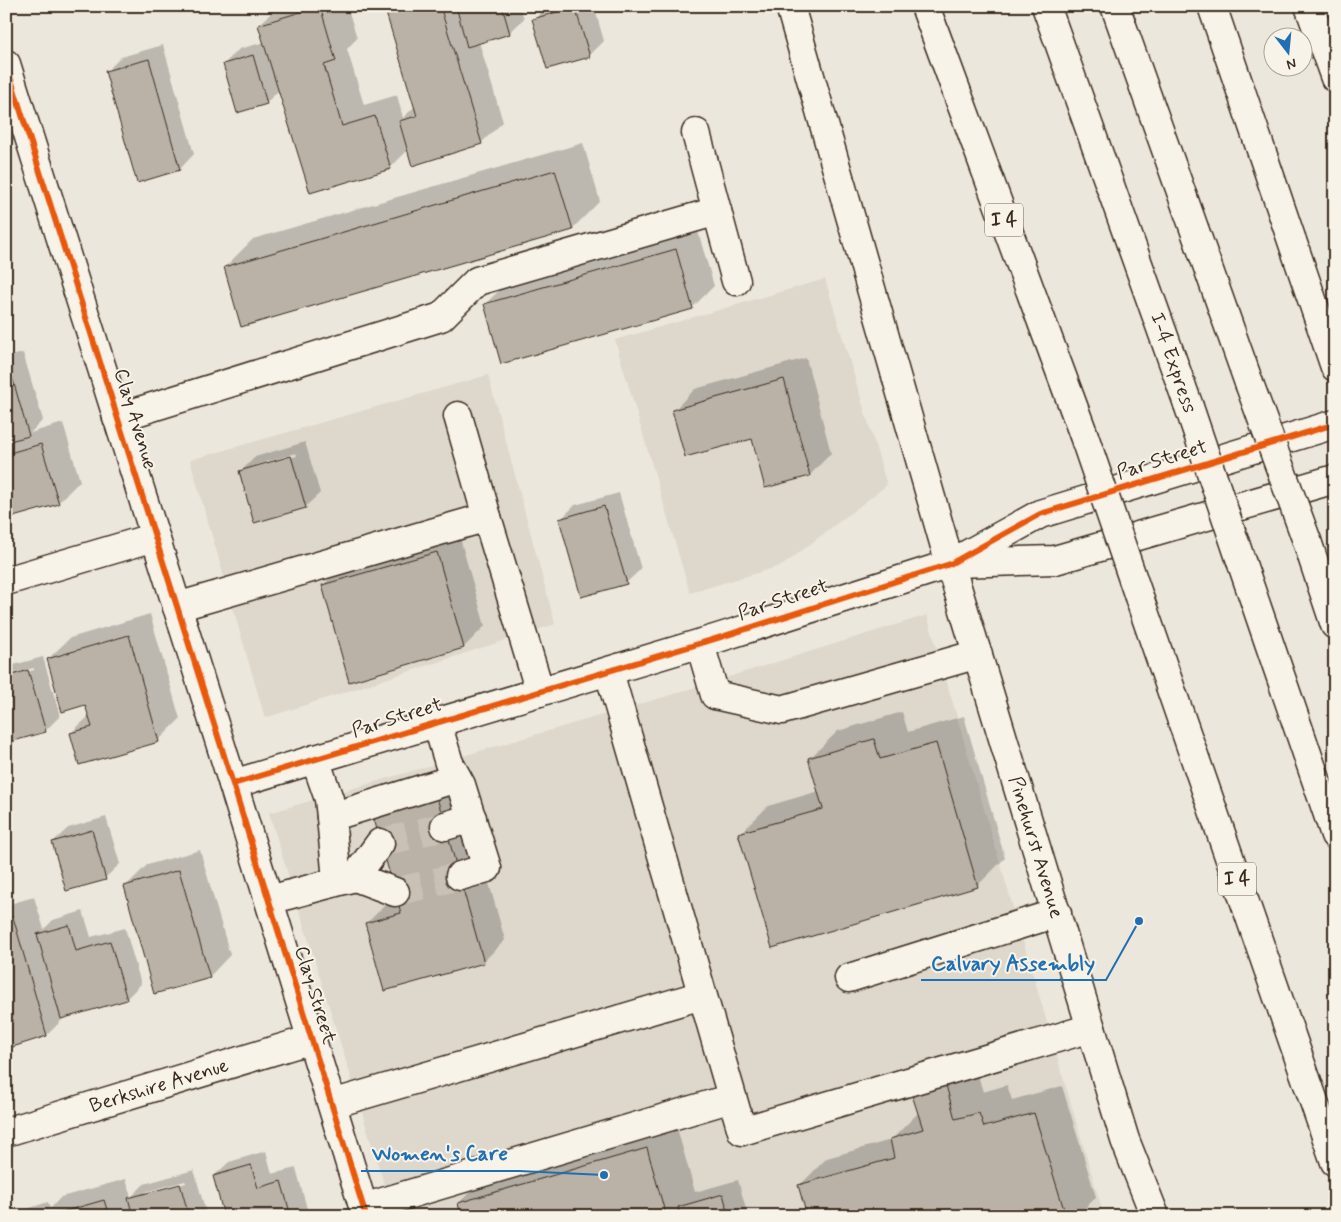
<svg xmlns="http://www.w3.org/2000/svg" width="1341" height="1222" viewBox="0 0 1341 1222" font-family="Mynerve,sans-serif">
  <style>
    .built { fill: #ddd7cc }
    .shadow { fill: #0003; fill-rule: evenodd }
    .building { fill: #bab2a7; stroke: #3b2a1e }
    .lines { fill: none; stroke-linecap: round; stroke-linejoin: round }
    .minor-tunnel { stroke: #c9c1b6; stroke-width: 28; stroke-dasharray: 28 14; stroke-linecap: butt }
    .minor-casing { stroke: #3b2a1e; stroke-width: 31 }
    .highway-casing { stroke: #3b2a1e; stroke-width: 31 }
    .minor { stroke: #f7f3e8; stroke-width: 28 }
    .highway { stroke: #f7f3e8; stroke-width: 28 }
    .highway-bridge-casing { stroke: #3b2a1e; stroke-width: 31; stroke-linecap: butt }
    .highway-bridge { stroke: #f7f3e8; stroke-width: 28 }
    .cycleway-casing { stroke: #f7f3e8; stroke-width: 9 }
    .cycleway { stroke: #e8590c; stroke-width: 6 }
    .labels { text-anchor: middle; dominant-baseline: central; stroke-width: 4; stroke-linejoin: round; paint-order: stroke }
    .shield { fill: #f7f3e8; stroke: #73665b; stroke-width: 1 }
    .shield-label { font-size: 19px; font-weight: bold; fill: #3b2a1e }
    .street-label { font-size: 20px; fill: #3b2a1e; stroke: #f7f3e8 }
    .leader { fill: none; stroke: #1f6fb2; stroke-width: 2 }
    .callout-dot { fill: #1f6fb2; stroke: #f7f3e8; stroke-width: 2 }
    .callout-label { font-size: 21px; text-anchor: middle; font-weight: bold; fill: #1f6fb2; stroke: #f7f3e8; stroke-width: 4; stroke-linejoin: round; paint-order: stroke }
  </style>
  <rect width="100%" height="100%" fill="#ece7dc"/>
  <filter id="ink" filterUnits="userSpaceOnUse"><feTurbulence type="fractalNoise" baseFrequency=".02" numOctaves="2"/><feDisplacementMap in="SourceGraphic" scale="10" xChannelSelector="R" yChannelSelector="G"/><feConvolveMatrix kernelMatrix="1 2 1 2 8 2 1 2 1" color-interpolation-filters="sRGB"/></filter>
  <g filter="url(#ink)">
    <path class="built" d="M825,279l62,206 -104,80 -93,28 -75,-253z
      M488,375l67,249 -290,94 -75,-258z
      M927,615l177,601h-710l-125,-403 405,-119z"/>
    <path class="shadow" d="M278,6h69l10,32 -10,11 17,56 33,-10 6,23 12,-12 -30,-100h135l4,13 -15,14 -30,9 24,80 -22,21 -72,6 -19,19 -111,-78 -13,13 -42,-39 15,-15 26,-7 -6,-17z
      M547,6h47l10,35 -15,15 -55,-36z
      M163,45l31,109 -14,15 -43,12 -31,-109 15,-15z
      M583,143l17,58 -28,28 -347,38 28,-28z
      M697,228l17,58 -22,22 -207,-4 22,-21z
      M23,353l20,67 -13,13 33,-10 17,58 -22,22 -52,15v-161z
      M806,358l25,95 -21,22 -57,-37 -80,-27 22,-22z
      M305,442l15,51 -15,14 -65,-35 15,-15zM296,453l1,3 -41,12v-3z
      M619,493l22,76 -15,14 -66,-63 15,-15z
      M458,531l27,95 -21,21 -114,33 -27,-95 22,-21z
      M150,614l30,105 -21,21 -79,23 -9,-30 19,-18 -4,-11 -38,-45 22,-21z
      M43,657l17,59 -15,15 -39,-53 28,-8v-2l-28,7v-8z
      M902,712l6,20 56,-16 41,142 -28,28 -237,-52 28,-28 51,-15 -9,-33 28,-27z
      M458,773l47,167 -22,22 -117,-38 22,-22 10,-3 -25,-87z
      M106,817l14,47 -15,14 -52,-36 15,-14z
      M200,850l30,105 -21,22 -84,-90 22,-22z
      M34,897l10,32 9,-9 30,-9 8,26 34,-9 16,56 -15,15 -60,17 -19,19 -41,12v-142z
      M973,1058l10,34 24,-7 5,15 50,-14 34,111 -18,19h-270l-9,-30 28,-28 64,-18z
      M675,1121l20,71 43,-12 10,36h-285l-4,-13 28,-28z
      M266,1151l6,23 24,-6 13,48h-84l-11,-40 15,-14z
      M194,1170l13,46h-201l42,-14 2,7 11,-12 65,-18 5,18 13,-13zM185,1181l1,2 -41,12v-3z"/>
    <path class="building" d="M320,6l16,55 -12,4 18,61 33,-10 16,53 -81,24 -52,-168z
      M384,6h56l42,138 -70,22 -13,-45 18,-5z
      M456,6h46l8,28 -43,13z
      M575,7l15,50 -43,12 -15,-50z
      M253,55l14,49 -30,9 -14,-49z
      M149,59l31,111 -43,13 -32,-112z
      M555,170l18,60 -332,97 -17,-60z
      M676,249l17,60 -192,55 -17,-60z
      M9,366l20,70 -23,6v-75z
      M784,379l26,97 -45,12 -13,-49 -67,18 -13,-47z
      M41,444l18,60 -53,15v-65z
      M291,456l15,52 -52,15 -15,-52z
      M604,506l23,78 -46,13 -22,-78z
      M437,552l27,96 -115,34 -27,-97z
      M129,635l30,107 -80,23 -9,-32 22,-6 -7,-22 -23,7 -15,-53z
      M28,670l18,62 -40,11v-66z
      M874,739l6,20 56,-16 42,144 -206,61 -34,-115 85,-24 -15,-51z
      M436,794l48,169 -100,28 -19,-68 36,-10 -29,-101z
      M92,830l14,50 -40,11 -14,-49z
      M179,870l31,108 -56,16 -30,-108z
      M13,917l34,119 -41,13v-130z
      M69,925l7,26 34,-10 17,59 -66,19 -24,-85z
      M946,1085l9,34 24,-6 5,14 50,-14 32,103h-259l-9,-31 96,-27 -4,-19 33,-10 -11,-34z
      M647,1148l19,68h-205l-3,-13z
      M251,1165l7,23 23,-7 10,35h-67l-11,-40z
      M180,1184l9,32h-56l-5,-18z
      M723,1194l6,22h-49l-2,-9z
      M104,1200l5,16h-61z"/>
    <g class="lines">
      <path class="minor-tunnel" d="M380,843l65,-17
        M395,892l65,-16"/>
      <defs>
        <g id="minor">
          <path d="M6,64l227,720 133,432"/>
          <path d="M717,211l19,70"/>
          <path d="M458,416l29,101"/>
          <path d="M117,418l324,-101 36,-36 240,-70 -21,-78"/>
          <path d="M954,563l101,-3 280,-81"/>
          <path id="s1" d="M950,564l175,576 30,76"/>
          <path d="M6,581l149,-44"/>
          <path d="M177,607l310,-90 53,175"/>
          <path d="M700,644l15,51 67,15 196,-56"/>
          <path d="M609,672l133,459 349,-103"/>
          <path d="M437,723l12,40 12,22 26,83 -27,8"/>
          <path d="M315,759l14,40 2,18"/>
          <path d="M233,784l485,-146 232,-74 90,-50 295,-90"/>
          <path d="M445,826l27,-8"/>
          <path d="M355,877l25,-34"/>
          <path d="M337,880l-6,-63 126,-39"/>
          <path d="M269,900l86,-23 40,15"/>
          <path d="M849,978l208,-65"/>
          <path d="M332,1104l370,-109"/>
          <path id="s2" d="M6,1132l306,-93"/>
          <path d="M363,1208l369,-110"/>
        </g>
        <path id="highway" d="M790,6l160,558
          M925,6l158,427
          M1046,6l142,398
          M1115,6l134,377
          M1212,6l123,361
          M1309,6l26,72
          M1307,541l28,84
          M1242,564l93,271
          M1139,597l196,565"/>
      </defs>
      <use href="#minor" class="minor-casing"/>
      <use href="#highway" class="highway-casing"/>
      <use href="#minor" class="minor"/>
      <use href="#highway" class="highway"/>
      <defs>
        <path id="highway-bridge" d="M1249,383l58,158
          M1188,404l54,160
          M1083,433l56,164"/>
      </defs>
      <use href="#highway-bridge" class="highway-bridge-casing"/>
      <use href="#highway-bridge" class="highway-bridge"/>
      <defs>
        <path id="cycleway" d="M6,64l227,720 133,432
          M233,784l485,-146 232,-74 90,-50 295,-90"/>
      </defs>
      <use href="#cycleway" class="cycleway-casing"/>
      <use href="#cycleway" class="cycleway"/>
    </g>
  </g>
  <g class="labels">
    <g class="shield">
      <rect x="985" y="203.5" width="38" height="33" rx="4"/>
      <rect x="1218" y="862.5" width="38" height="33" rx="4"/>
    </g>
    <g class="shield-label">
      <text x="1004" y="220">I 4</text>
      <text x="1237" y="879">I 4</text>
    </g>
    <g class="street-label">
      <text transform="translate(1173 363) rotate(71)">I-4 Express</text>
      <text transform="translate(135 419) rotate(73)">Clay Avenue</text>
      <text transform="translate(1162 460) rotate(-17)">Par Street</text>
      <text transform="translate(783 600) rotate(-18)">Par Street</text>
      <text transform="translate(397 718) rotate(-17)">Par Street</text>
      <text stroke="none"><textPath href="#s1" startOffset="296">Pinehurst Avenue</textPath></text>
      <text transform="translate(315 995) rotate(73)">Clay Street</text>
      <text stroke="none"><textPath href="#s2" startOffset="160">Berkshire Avenue</textPath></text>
    </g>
  </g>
  <path class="leader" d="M1139 921L1106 980H921M604 1175L519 1171H361"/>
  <g class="callout-dot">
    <circle cx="1139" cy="921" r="5"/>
    <circle cx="604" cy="1175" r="5"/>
  </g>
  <g class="callout-label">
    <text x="1013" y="970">Calvary Assembly</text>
    <text x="440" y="1160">Women's Care</text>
  </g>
  <rect width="1341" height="1222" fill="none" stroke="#f7f3e8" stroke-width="25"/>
  <rect x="12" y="12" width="1316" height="1197" fill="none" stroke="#3b2a1e" stroke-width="2" filter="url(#ink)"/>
  <g transform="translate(1288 52) rotate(164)"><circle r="24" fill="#f7f3e8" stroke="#aca397"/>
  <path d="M0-4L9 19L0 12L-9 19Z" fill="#1f6fb2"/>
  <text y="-8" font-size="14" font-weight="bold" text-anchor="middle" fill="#3b2a1e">N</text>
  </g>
</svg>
